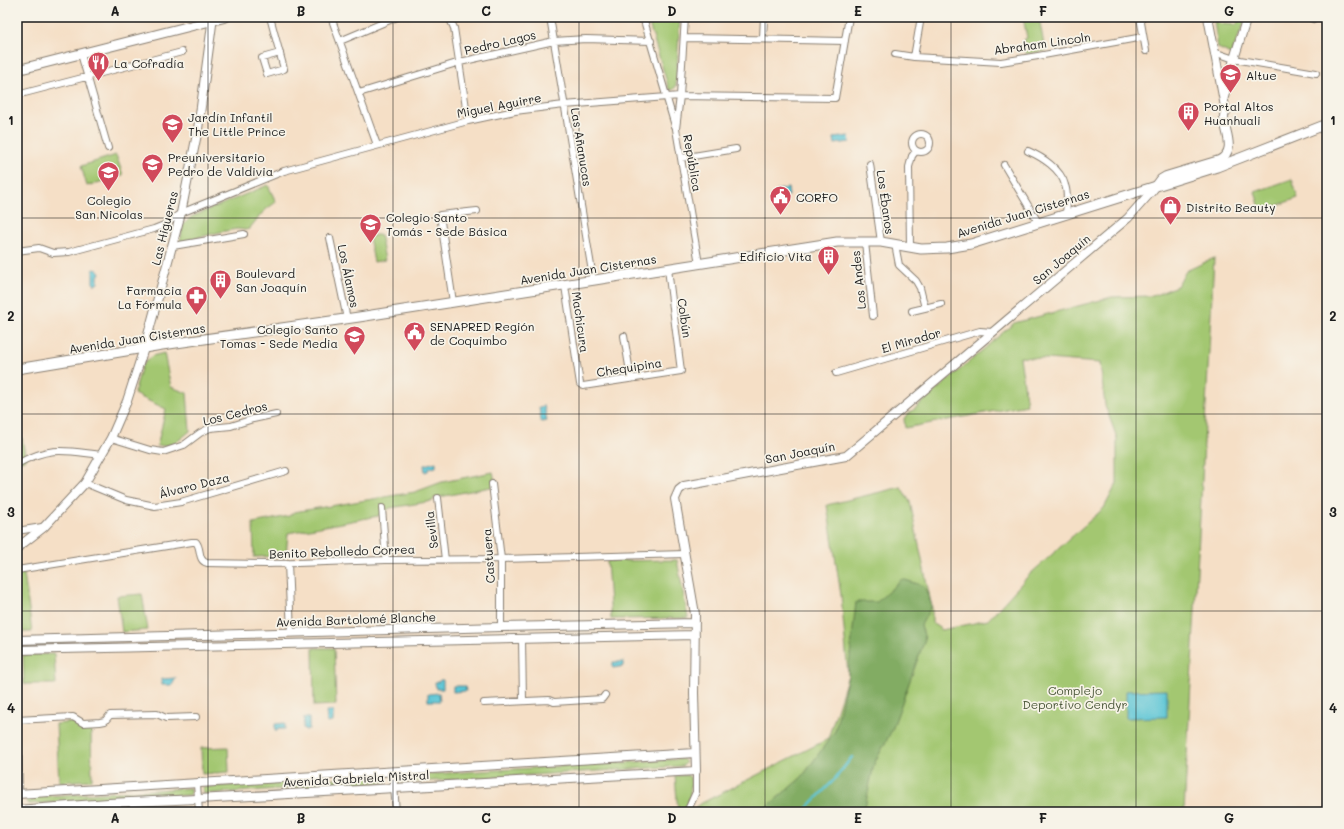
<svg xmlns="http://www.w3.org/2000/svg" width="1344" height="829" viewBox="0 0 1344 829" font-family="Mali,sans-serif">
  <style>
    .green { fill: #a3c771; stroke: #607246 }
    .forest { fill: #82ac63; stroke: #4f6440 }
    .water { fill: #5ac5d5; stroke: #3b7078 }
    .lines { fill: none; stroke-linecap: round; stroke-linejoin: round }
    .stream { stroke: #5ac5d5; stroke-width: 2.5 }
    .street-casing { stroke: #887e71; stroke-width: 8 }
    .secondary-casing { stroke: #887e71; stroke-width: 10 }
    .primary-casing { stroke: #887e71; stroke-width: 11 }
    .street { stroke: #fff; stroke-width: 6 }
    .secondary { stroke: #fff; stroke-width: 8 }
    .primary { stroke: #fff; stroke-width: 9 }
    .grid { fill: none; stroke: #1c1c1c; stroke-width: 1; stroke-opacity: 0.55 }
    .labels { text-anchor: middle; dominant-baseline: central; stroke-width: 3.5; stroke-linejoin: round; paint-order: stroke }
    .street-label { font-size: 12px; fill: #1c1c1c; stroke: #f7f3e8 }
    .poi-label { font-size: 12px; fill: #1c1c1c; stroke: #f7f3e8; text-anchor: start }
    .park-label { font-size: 12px; fill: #4b583a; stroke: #f7f3e8 }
    .neatline { fill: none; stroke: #1c1c1c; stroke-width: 1.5 }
    .grid-label { font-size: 13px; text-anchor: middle; font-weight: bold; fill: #1c1c1c }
  </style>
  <rect width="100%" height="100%" fill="#f7f3e8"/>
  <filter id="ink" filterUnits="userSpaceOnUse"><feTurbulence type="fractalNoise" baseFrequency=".025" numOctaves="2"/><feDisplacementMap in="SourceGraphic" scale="8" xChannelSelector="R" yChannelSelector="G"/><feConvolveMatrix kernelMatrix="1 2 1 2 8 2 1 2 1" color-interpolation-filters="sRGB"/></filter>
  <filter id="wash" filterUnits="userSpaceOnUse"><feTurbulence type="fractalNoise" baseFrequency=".012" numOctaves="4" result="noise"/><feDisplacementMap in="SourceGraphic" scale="16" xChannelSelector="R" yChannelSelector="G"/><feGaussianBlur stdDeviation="0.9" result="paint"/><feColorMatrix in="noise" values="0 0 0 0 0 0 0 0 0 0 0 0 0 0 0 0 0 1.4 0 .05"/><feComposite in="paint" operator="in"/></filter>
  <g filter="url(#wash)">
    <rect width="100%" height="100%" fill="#f5dfc6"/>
    <path class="green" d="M647,17h33l-4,68 -2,4 -3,1 -2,-1z
      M1023,17h16l6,34 -19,3 -3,-14 4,-2z
      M1241,17h6l-16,37 -13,-6 -4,-27 8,3 14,1z
      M116,155l7,20 -36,11 -6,-20z
      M1292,179l6,19 -37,13 -6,-19z
      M268,185l8,17 -12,9 -15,18 -4,1 -8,-1 -17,3 -40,10 3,-17 8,-8z
      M380,234l5,26 -11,2 -5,-25z
      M1214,258l-30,554h-490l4,-7 130,-66 20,-64 -7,-80 -14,-90 74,-18 9,15 22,106v15l10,7 46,-10 41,-45 75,-67 13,-25v-45l-12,-33 -5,-42 -80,-6 7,48 -122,23 -1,-10 110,-95 98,-26 41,-1 24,-10 9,-15z
      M164,353l7,34 16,6 3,38c-12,10 -16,15 -33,15l9,-37 -32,-15 8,-29 10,-9z
      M17,414l9,45 -9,4z
      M493,472l3,14 -62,12 -1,3 -43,7 -12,8 -90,17 -2,23 -32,1 -1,-34 36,-7 5,-4 121,-20 27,-10z
      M677,560l11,58 -77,1 -4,-58z
      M24,573l8,59h-11l-4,-34v-24z
      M142,594l6,36 -26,2 -5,-36z
      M313,648h21l2,57 -22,1z
      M54,654l2,30h-32l-1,-29z
      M74,722l7,6 10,-1 1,53 -33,2 -3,-58z
      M228,747l1,25 -27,2 -1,-26z
      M683,759l3,3 -3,4 -285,17v-7z
      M687,775l3,2c2,13 0,29 -12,35l-3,-36z
      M387,776v6l-184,12 -1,-7z
      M190,788v7l-161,9 -3,-4 3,-3z"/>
    <path class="forest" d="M902,579l22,7 8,19 -11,20 4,14 -33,91 -18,34 -9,43 -4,5h-100l41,-35 33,-46 13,-56 8,-73h21z"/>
    <path class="water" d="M849,136l1,6 -15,2 -1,-6z
      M788,188l1,8 -11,-1 -1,-5z
      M94,269l4,1 2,3 -2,3v7l-3,2 -2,-2v-12z
      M544,406l3,15 -6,1 -2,-15z
      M436,462v5l-7,1 -1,3 -3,1 -1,-7z
      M613,662h11v4l-11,2z
      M176,678l-4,7h-10v-6z
      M440,680h3v9h-7l-1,-7h4z
      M465,686l1,5 -13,1v-6z
      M1167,690v27l-41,1v-27z
      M439,693l1,8h-12v-7z
      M326,711h7v11l-6,1z
      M304,718h5v11l-3,1 -3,-2z
      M285,723v6h-7l-1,2h-2v-7z"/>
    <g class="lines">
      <path class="stream" d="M803,812l31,-32 18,-23"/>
    </g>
  </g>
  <g filter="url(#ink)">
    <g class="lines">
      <defs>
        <path id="street" d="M270,17l14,52 -17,5 -5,-16 18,-5
          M331,17l46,128
          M449,17l5,11 14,93
          M550,17l42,255v9
          M643,17l32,109
          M685,17l-5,79 -4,33 23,135
          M1140,17l6,34
          M1309,17l4,2
          M684,38l161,3
          M763,38l1,-21
          M340,41l57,-24
          M1214,52l20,7 82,14
          M81,54l27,94
          M895,54l19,3 87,5 37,-6 105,-19
          M914,57l7,-40
          M359,93l101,-31 94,-21 32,-2 65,2
          M17,95l165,-43
          M912 143a9 9 0 1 1 18 0a9 9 0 1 1-18 0Z
          M1028,151c14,6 33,18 37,34 3,8 2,20 1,29
          M681,158l55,-9
          M870,164l11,78
          M1004,165l34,57
          M330,238l17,81
          M865,242l8,74
          M895,244l4,21 17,16 4,7 5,20
          M173,246l71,-12
          M910,247l-1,-80 3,-11 4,-5
          M17,251l22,-3 14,5 16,-1 85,-23 10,-4 17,-12 103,-42 184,-50 47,-10 49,-6 116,-9 155,2 14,-81
          M565,286l15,98 3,2 98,-15 -13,-102
          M453,302l-13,-87 37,-4
          M912,311l29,-7
          M624,336l7,42
          M836,373l144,-42 12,1
          M111,438l39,12 13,2 21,-7 16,-12 10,-5 21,-2 22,-7 23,-5
          M17,464c34,-19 49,-13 85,-9
          M85,483l41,17 29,6 26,-4 105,-31
          M492,484l9,75v68
          M438,498l7,62
          M382,508l4,52
          M17,531l25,-4
          M288,563l3,70
          M17,570l175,-28h4c6,7 1,18 11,21l60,1 119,-4 115,-1 184,-5
          M522,639l1,61
          M484,703l65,-3 5,2 48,-3 3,-4
          M17,720l56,-3 10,6 17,-1 5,-1 5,-6 47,-1 9,4 30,-1
          M393,771l3,41
          M197,784l2,28
          M687,812l9,-20v-21"/>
        <path id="secondary" d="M1208,17l18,95
          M1224,97l10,-38 13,-42
          M17,548l27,-21 41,-44 26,-45 16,-37 19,-59 35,-129 17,-84 15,-112
          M17,640l484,-13 194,-4
          M17,650l678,-15
          M17,738l1,56 -1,2
          M17,794l678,-41
          M17,810l91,-7 90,-4 498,-28 -2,-78 1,-79 -20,-115 4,-9 5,-4 162,-30 282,-238 24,-27 9,-12 5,-3 53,-16c18,-9 6,-27 5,-42 0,-3 1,-7 1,-10"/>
        <path id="primary" d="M17,70l209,-53
          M17,369l145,-24 197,-28 478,-75h44l40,7 26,-1 24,-4 246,-77 110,-43"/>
      </defs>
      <use href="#street" class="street-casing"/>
      <use href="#secondary" class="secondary-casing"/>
      <use href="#primary" class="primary-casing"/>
      <use href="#street" class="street"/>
      <use href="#secondary" class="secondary"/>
      <use href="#primary" class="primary"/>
    </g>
  </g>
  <path class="grid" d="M208,17v795M393,17v795M579,17v795M765,17v795M951,17v795M1136,17v795M17,218h1310M17,414h1310M17,611h1310"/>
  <defs>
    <symbol id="restaurant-pin" viewBox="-11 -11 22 30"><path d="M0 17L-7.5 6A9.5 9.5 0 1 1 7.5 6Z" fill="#d1495b" stroke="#f7f3e8"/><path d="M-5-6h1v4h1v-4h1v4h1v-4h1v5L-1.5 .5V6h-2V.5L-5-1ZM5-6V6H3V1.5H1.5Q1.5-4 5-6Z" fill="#fff"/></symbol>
    <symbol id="school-pin" viewBox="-11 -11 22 30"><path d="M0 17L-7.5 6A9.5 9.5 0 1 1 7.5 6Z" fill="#d1495b" stroke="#f7f3e8"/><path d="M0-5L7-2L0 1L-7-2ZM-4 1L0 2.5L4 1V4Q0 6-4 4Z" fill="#fff"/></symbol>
    <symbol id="building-pin" viewBox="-11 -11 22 30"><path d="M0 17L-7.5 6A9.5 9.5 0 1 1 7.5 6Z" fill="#d1495b" stroke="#f7f3e8"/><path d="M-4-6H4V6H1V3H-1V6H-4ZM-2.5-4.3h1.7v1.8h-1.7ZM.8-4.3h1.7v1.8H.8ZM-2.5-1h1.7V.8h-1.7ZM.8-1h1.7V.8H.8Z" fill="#fff"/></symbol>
    <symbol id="civic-pin" viewBox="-11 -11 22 30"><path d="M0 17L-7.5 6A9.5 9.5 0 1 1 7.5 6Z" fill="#d1495b" stroke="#f7f3e8"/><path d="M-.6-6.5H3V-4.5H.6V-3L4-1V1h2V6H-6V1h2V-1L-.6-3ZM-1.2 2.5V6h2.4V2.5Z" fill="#fff"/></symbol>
    <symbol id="shop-pin" viewBox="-11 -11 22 30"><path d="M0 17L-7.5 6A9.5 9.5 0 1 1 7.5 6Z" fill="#d1495b" stroke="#f7f3e8"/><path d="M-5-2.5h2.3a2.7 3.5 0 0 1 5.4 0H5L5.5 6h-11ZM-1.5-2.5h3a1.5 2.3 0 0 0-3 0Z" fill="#fff"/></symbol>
    <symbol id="pharmacy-pin" viewBox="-11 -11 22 30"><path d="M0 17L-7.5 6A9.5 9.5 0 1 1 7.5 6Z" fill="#d1495b" stroke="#f7f3e8"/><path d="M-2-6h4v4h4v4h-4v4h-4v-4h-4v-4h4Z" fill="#fff"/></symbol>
  </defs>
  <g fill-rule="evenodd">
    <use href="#restaurant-pin" x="86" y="50" width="25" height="34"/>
    <use href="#school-pin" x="1218" y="62" width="25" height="34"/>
    <use href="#building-pin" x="1176" y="100" width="25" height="34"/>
    <use href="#school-pin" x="160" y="112" width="25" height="34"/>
    <use href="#school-pin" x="140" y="152" width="25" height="34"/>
    <use href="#school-pin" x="96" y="160" width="25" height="34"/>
    <use href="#civic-pin" x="768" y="184" width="25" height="34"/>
    <use href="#shop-pin" x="1158" y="194" width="25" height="34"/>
    <use href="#school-pin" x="358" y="212" width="25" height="34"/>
    <use href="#building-pin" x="816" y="244" width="25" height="34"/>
    <use href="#building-pin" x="208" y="268" width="25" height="34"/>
    <use href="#pharmacy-pin" x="184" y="284" width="25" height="34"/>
    <use href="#civic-pin" x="402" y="320" width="25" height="34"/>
    <use href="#school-pin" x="342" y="324" width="25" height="34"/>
  </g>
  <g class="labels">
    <g class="street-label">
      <text transform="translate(500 42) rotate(-13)">Pedro Lagos</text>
      <text transform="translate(1042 43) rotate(-8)">Abraham Lincoln</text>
      <text transform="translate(499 105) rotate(-11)">Miguel Aguirre</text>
      <text transform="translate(582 147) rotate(81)">Las Añanucas</text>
      <text transform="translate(693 163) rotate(80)">República</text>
      <text transform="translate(886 202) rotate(82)">Los Ébanos</text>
      <text transform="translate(1023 213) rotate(-17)">Avenida Juan Cisternas</text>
      <text transform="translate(164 228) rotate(-76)">Las Higueras</text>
      <text transform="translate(1061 259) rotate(-40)">San Joaquín</text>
      <text transform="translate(588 269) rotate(-9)">Avenida Juan Cisternas</text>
      <text transform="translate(349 276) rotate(78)">Los Álamos</text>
      <text transform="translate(858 280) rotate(-96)">Los Andes</text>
      <text transform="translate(685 318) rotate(82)">Colbún</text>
      <text transform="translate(581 322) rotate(82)">Machicura</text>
      <text transform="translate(137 338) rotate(-9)">Avenida Juan Cisternas</text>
      <text transform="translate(911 340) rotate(-16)">El Mirador</text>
      <text transform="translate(629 367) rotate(-9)">Chequipina</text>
      <text transform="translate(235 413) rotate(-14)">Los Cedros</text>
      <text transform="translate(800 452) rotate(-11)">San Joaquín</text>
      <text transform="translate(194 485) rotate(-14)">Álvaro Daza</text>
      <text transform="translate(431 530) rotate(-97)">Sevilla</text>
      <text transform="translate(342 551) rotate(-2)">Benito Rebolledo Correa</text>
      <text transform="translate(488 556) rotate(-94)">Castuera</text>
      <text transform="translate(356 619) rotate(-2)">Avenida Bartolomé Blanche</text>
      <text transform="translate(356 778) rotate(-3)">Avenida Gabriela Mistral</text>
    </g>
    <g class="poi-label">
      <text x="114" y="63">La Cofradía</text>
      <text x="1246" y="75">Altue</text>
      <text x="1204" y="106">Portal Altos<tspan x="1204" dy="14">Huanhuali</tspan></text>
      <text x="188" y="117">Jardín Infantil<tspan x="188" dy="14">The Little Prince</tspan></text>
      <text x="168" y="157">Preuniversitario<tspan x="168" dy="14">Pedro de Valdivia</tspan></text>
      <text x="796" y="197">CORFO</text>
      <text x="109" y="200" text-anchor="middle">Colegio<tspan x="109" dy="14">San Nicolas</tspan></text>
      <text x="1186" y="207">Distrito Beauty</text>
      <text x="386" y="217">Colegio Santo<tspan x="386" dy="14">Tomás - Sede Básica</tspan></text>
      <text x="812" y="256" text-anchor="end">Edificio Vita</text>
      <text x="236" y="273">Boulevard<tspan x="236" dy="14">San Joaquín</tspan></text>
      <text x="182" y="290" text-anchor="end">Farmacia<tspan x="182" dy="14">La Fórmula</tspan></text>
      <text x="430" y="326">SENAPRED Región<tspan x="430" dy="14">de Coquimbo</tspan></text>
      <text x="338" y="329" text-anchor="end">Colegio Santo<tspan x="338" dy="14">Tomas - Sede Media</tspan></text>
    </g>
    <g class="park-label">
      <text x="1075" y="690">Complejo<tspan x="1075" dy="14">Deportivo Cendyr</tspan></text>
    </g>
  </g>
  <rect width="1344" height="829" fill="none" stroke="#f7f3e8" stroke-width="44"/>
  <rect x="22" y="22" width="1300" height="785" class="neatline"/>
  <g class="grid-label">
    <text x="115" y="16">A</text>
    <text x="301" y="16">B</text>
    <text x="486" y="16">C</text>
    <text x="672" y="16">D</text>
    <text x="858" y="16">E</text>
    <text x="1043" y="16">F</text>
    <text x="1229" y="16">G</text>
    <text x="11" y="125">1</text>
    <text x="1333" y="125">1</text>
    <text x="11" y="321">2</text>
    <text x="1333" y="321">2</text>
    <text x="11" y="517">3</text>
    <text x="1333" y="517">3</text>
    <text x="11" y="713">4</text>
    <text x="1333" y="713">4</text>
    <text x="115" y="823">A</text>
    <text x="301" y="823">B</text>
    <text x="486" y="823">C</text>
    <text x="672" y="823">D</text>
    <text x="858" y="823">E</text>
    <text x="1043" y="823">F</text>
    <text x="1229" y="823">G</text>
  </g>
</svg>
